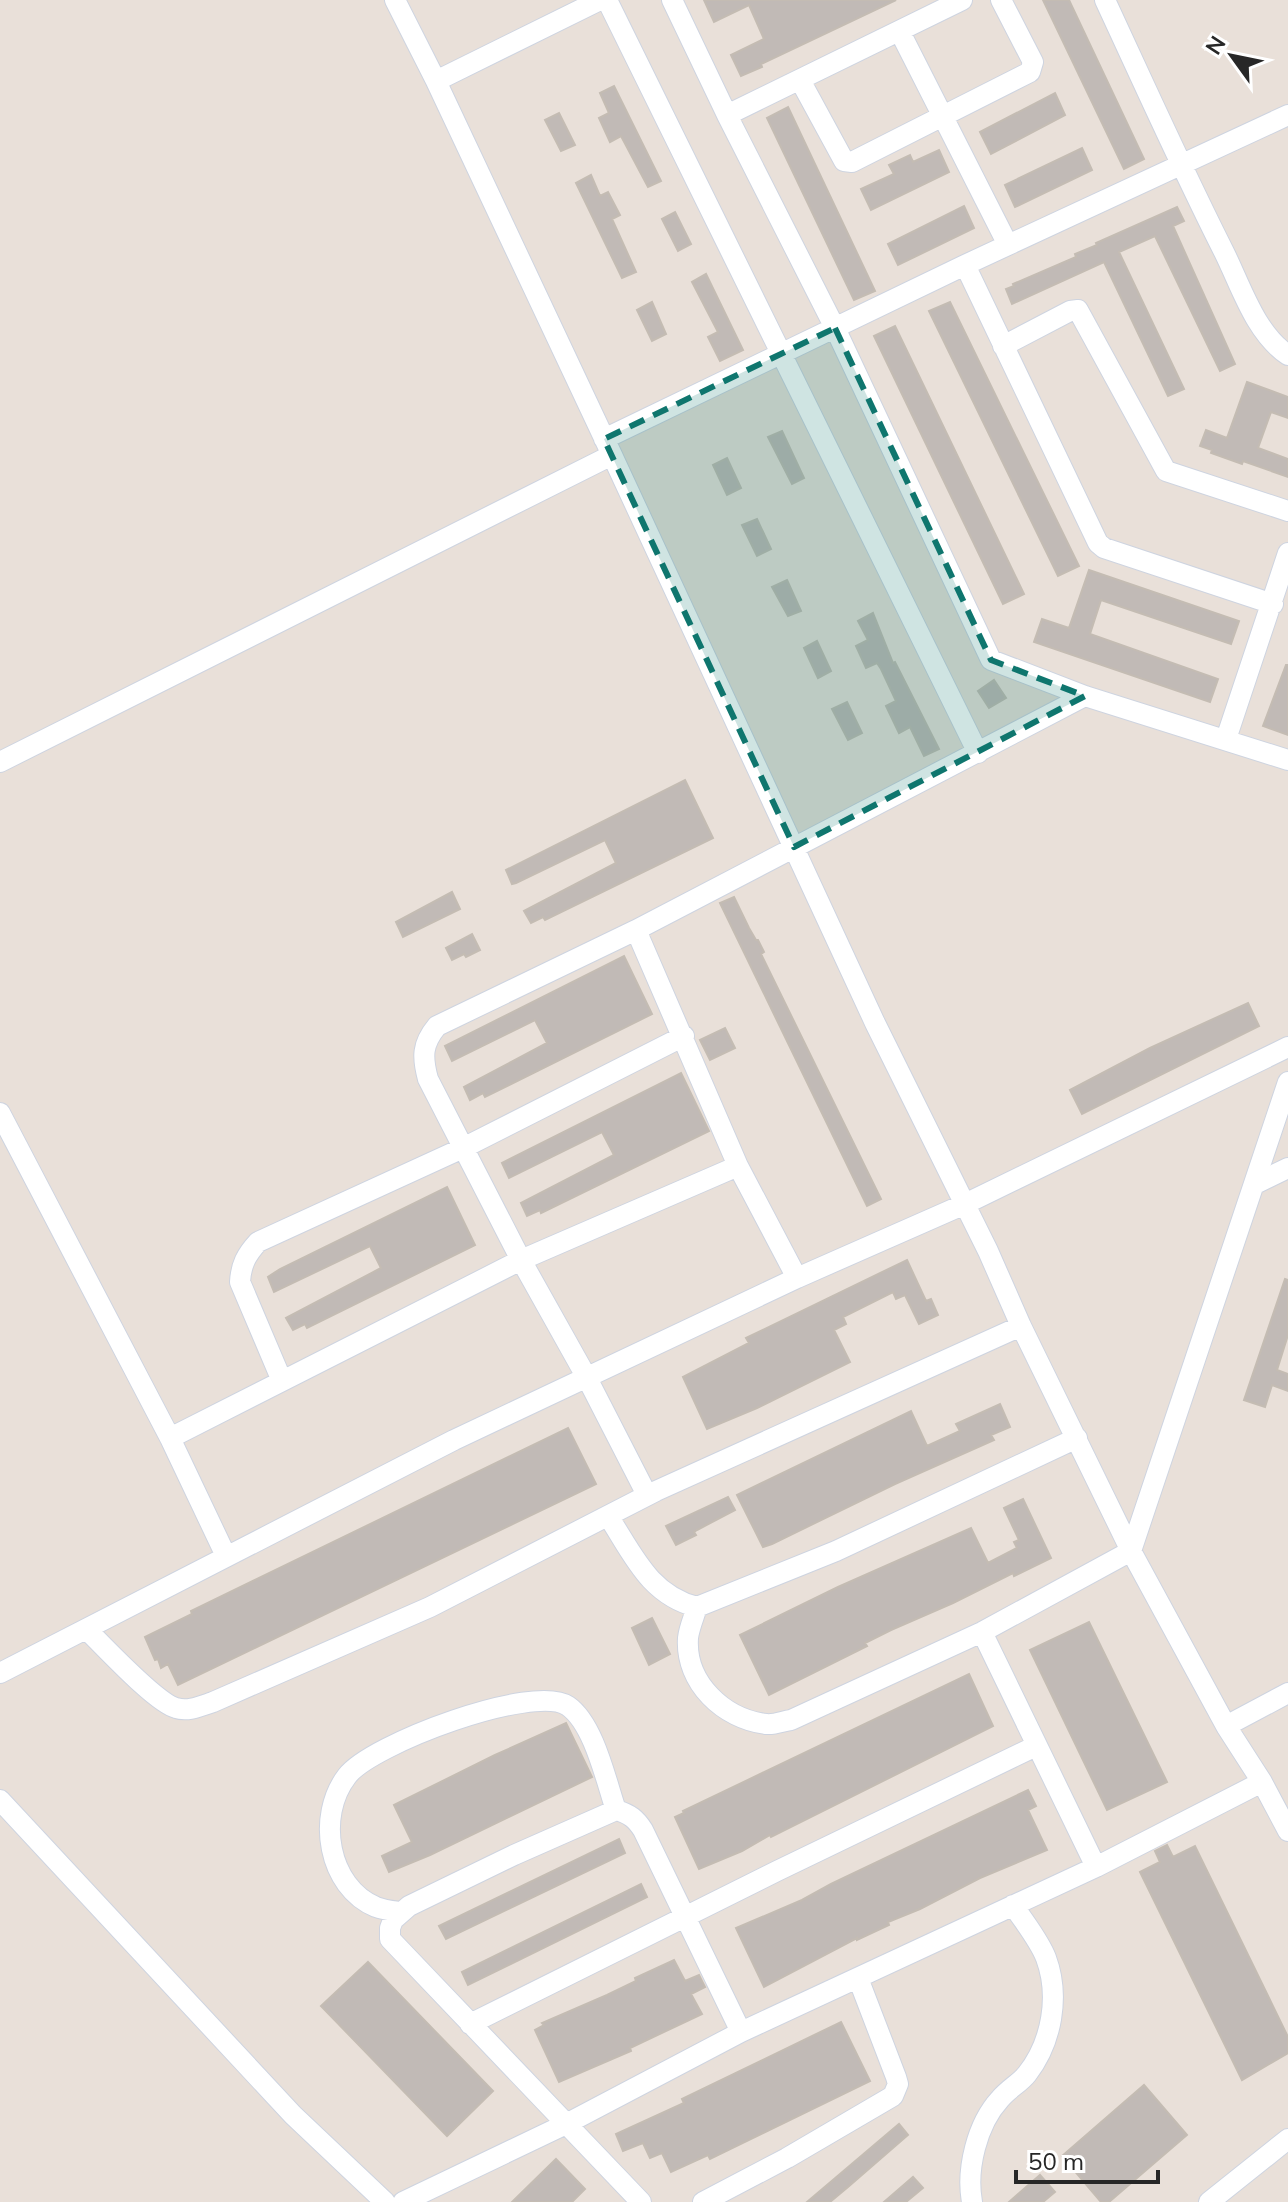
<svg xmlns="http://www.w3.org/2000/svg" width="1288" height="2202" viewBox="0 0 1288 2202" font-family="Mulish,sans-serif">
  <style>
    .building { fill: #c1bab6; stroke: #c4bcb3; stroke-width: 2 }
    .lines { fill: none; stroke-linecap: round; stroke-linejoin: round }
    .minor-casing { stroke: #ced4e0; stroke-width: 22 }
    .minor { stroke: #fff; stroke-width: 20 }
    .marked { fill: #0f766e; fill-opacity: 0.2; stroke: #0f766e; stroke-width: 6; stroke-dasharray: 16 10; stroke-linejoin: round }
  </style>
  <rect width="100%" height="100%" fill="#e9e0d9"/>
  <path class="building" d="M704,0h192l-135,64 1,3 -21,9 -10,-21 33,-16 -15,-34 -35,17z
    M1043,0h26l75,159 -20,10z
    M614,86l47,95 -13,6 -27,-51 -11,6 -11,-24 10,-5 -9,-20z
    M1055,93l10,22 -74,39 -11,-22z
    M788,107l87,184 -21,9 -87,-182z
    M559,113l16,32 -14,6 -16,-31z
    M1082,148l10,22 -77,37 -10,-22z
    M939,150l10,22 -78,38 -10,-21 33,-15 -5,-9 21,-10 3,7z
    M591,175l9,21 8,-4 12,23 -8,4 24,53 -14,6 -46,-95z
    M964,206l10,22 -76,37 -10,-21z
    M1177,207l7,14 -11,5 62,138 -15,7 -65,-135 -36,16 65,137 -16,7 -64,-134 -92,42 -6,-15 8,-3 -1,-2 63,-27 -1,-3 22,-9 -1,-2z
    M675,212l16,32 -13,7 -16,-32z
    M706,274l37,76 -23,11 -12,-24 10,-5 -26,-50z
    M652,302l14,32 -14,7 -15,-31z
    M950,302l129,264 -21,10 -129,-265z
    M895,326l129,268 -21,10 -129,-268z
    M1247,382l41,15v21l-17,-6 -13,36 30,11v18l-45,-16 -1,3 -31,-11 1,-3 -12,-4 6,-16 21,8z
    M782,431l22,47 -12,6 -24,-47z
    M727,458l14,30 -14,7 -14,-30z
    M757,519l14,30 -14,7 -15,-31z
    M1089,570l150,51 -8,23 -130,-44 -11,34 128,45 -8,23 -176,-60 8,-23 27,9z
    M787,580l14,31 -13,5 -16,-29z
    M873,613l20,50 2,-1 44,87 -15,7 -14,-29 -11,6 -13,-27 10,-5 -15,-32 -4,-6 -11,5 -10,-22 12,-6 -10,-19z
    M817,641l14,30 -13,7 -14,-30z
    M1286,665h2v70l-25,-9z
    M994,680l12,18 -17,10 -11,-17z
    M847,702l15,31 -14,7 -16,-31z
    M685,780l28,58 -168,82 -2,-3 -12,6 -7,-12 92,-48 -11,-23 -89,43 -4,1 -6,-14z
    M452,892l8,17 -57,28 -7,-15z
    M734,897l15,31 7,12h2l6,12 -3,2 120,245 -14,7 -147,-303z
    M472,934l8,16 -14,7 -2,-3 -12,6 -6,-12z
    M624,956l28,58 -167,83 -2,-4 -13,7 -6,-13 83,-44 -12,-23 -83,41 -7,-15z
    M1248,1003l11,23 -177,88 -12,-24 80,-42z
    M725,1028l10,20 -25,12 -10,-20z
    M681,1073l28,58 -168,82 -1,-3 -13,6 -6,-13 93,-48 -12,-23 -93,46 -7,-15z
    M447,1187l28,58 -168,83 -2,-4 -12,6 -7,-12 95,-50 -11,-22 -96,46 -6,-15 12,-8z
    M907,1260l19,41 5,-2 7,16 -19,9 -14,-29 -9,4 -3,-7 -50,25 3,7 -12,6 16,32 -93,46 -50,21 -24,-52 66,-34 -3,-5z
    M1285,1279l3,1v55l-11,35 11,4v17l-16,-6 -7,22 -21,-7z
    M1000,1404l10,23 -19,8 3,5 -99,44 -123,60 -9,3 -26,-52 174,-84 16,35 33,-15 -4,-7z
    M568,1428l28,56 -418,201 -10,-21 -7,4 -3,-9 -3,1 -10,-23 47,-23 -1,-3z
    M728,1497l7,13 -38,20 -3,2 2,3 -20,10 -10,-19z
    M1023,1499l28,59 -37,18 -1,-3 -60,30 -62,27 -26,13 2,3 -98,49 -29,-60 98,-48 133,-59 17,35 29,-15 -3,-6 5,-2 -15,-32z
    M652,1618l18,36 -21,11 -17,-37z
    M1089,1622l78,160 -60,28 -77,-160z
    M969,1674l24,52 -222,111 -1,-2 -28,16 -43,18 -24,-52 9,-4 -1,-2z
    M566,1723l26,54 -162,78 -41,17 -7,-16 30,-14 -18,-37 101,-50z
    M1028,1790l8,16 -8,4 19,40 -67,28 -60,31 -32,13 1,3 -32,15v-2l-93,49 -28,-59 66,-28 29,-16z
    M619,1839l6,14 -179,86 -7,-13z
    M1167,1845l6,12 22,-11 93,191v16l-46,27 -102,-208 20,-10 -5,-11z
    M641,1884l6,13 -179,88 -6,-13z
    M674,1960l11,21 14,-6 6,12 -14,7 11,20 -72,34 1,3 -72,31 -24,-52 9,-5 -2,-2 65,-28 29,-14 -1,-3z
    M368,1962l125,129 -46,45 -126,-130z
    M841,2022l29,59 -160,78 -2,-4 -37,17 -9,-19 -12,5 -7,-15 -20,8 -7,-17 68,-31 -2,-4z
    M1144,2085l43,50 -78,67h-8l-39,-46z
    M899,2124l9,11 -60,52 -18,15h-23z
    M556,2159l29,30 -13,13h-60z
    M1040,2175l15,17 -12,10h-34z
    M913,2177l10,11 -17,14h-22z"/>
  <g class="lines">
    <defs>
      <path id="minor" d="M395,0l41,81 176,374 263,568 113,228 33,75 110,225 95,175 36,56 26,49
        M607,0l371,753
        M672,0l55,115 108,213 156,332 94,36 203,64
        M1105,0c39,84 77,169 119,252 17,34 31,81 64,103
        M900,32l108,213
        M800,80l44,81 8,1 178,-90 3,-10 -32,-62
        M436,81l164,-81
        M727,115l235,-115
        M965,265l133,278 6,5 169,56
        M1003,346l67,-35 8,-1 88,161 122,40
        M604,439l361,-174 323,-150
        M1226,739l62,-186
        M0,762l612,-307
        M636,930l449,-234
        M0,1113l170,325 56,118
        M1255,1184l33,-16
        M282,1381l-42,-99c1,-17 6,-27 18,-40l205,-94 221,-112
        M170,1438l351,-178 217,-94 59,112
        M647,1495l-60,-117 -66,-118 -93,-181c-6,-22 -6,-35 9,-53l199,-96 102,236
        M608,1516c25,38 41,79 89,91l139,-56 241,-113
        M697,1607c-3,10 -8,21 -9,31 -3,45 36,81 78,86 9,1 17,-3 25,-4l191,-88 149,-81 157,-469
        M87,1630c18,17 68,72 89,78 12,4 25,-2 37,-6l217,-95 226,-116 365,-165
        M982,1632l114,235
        M0,1673l454,-233 343,-162 168,-74 323,-157
        M1226,1726l62,-33
        M0,1800l293,315 92,87
        M400,1912c-7,-1 -16,-2 -24,-5 -48,-20 -60,-91 -29,-131 24,-32 187,-93 221,-70 26,18 38,75 48,104
        M470,2024l307,-153 259,-125
        M403,2202l163,-78 175,-92 355,-165 166,-85
        M641,2202l-251,-263v-11l3,-8 16,-14 105,-51 102,-45c14,4 20,9 27,20l98,202
        M703,2202l84,-44 106,-62 5,-12 -2,-7 -38,-99
        M972,2202c-6,-33 5,-78 28,-103 8,-10 20,-16 27,-25 25,-32 33,-78 19,-116 -7,-18 -22,-36 -33,-53
        M1209,2202l79,-63"/>
    </defs>
    <use href="#minor" class="minor-casing"/>
    <use href="#minor" class="minor"/>
  </g>
  <path class="marked" d="M835,328l156,332 94,36 -291,151 -190,-408z"/>
  <g transform="translate(1232 56) rotate(303)" stroke="#ffffff" stroke-width="6" paint-order="stroke">
  <path d="M0-6L14 30L0 20L-14 30Z" fill="#272727"/>
  <text y="-12" font-size="22" font-weight="bold" text-anchor="middle" fill="#272727">N</text>
  </g>
  <path d="M1016 2170v12h142v-12" fill="none" stroke="#272727" stroke-width="4"/>
  <text x="1028" y="2170" font-size="24" fill="#272727" stroke="#ffffff" stroke-width="6" paint-order="stroke">50 m</text>
</svg>
